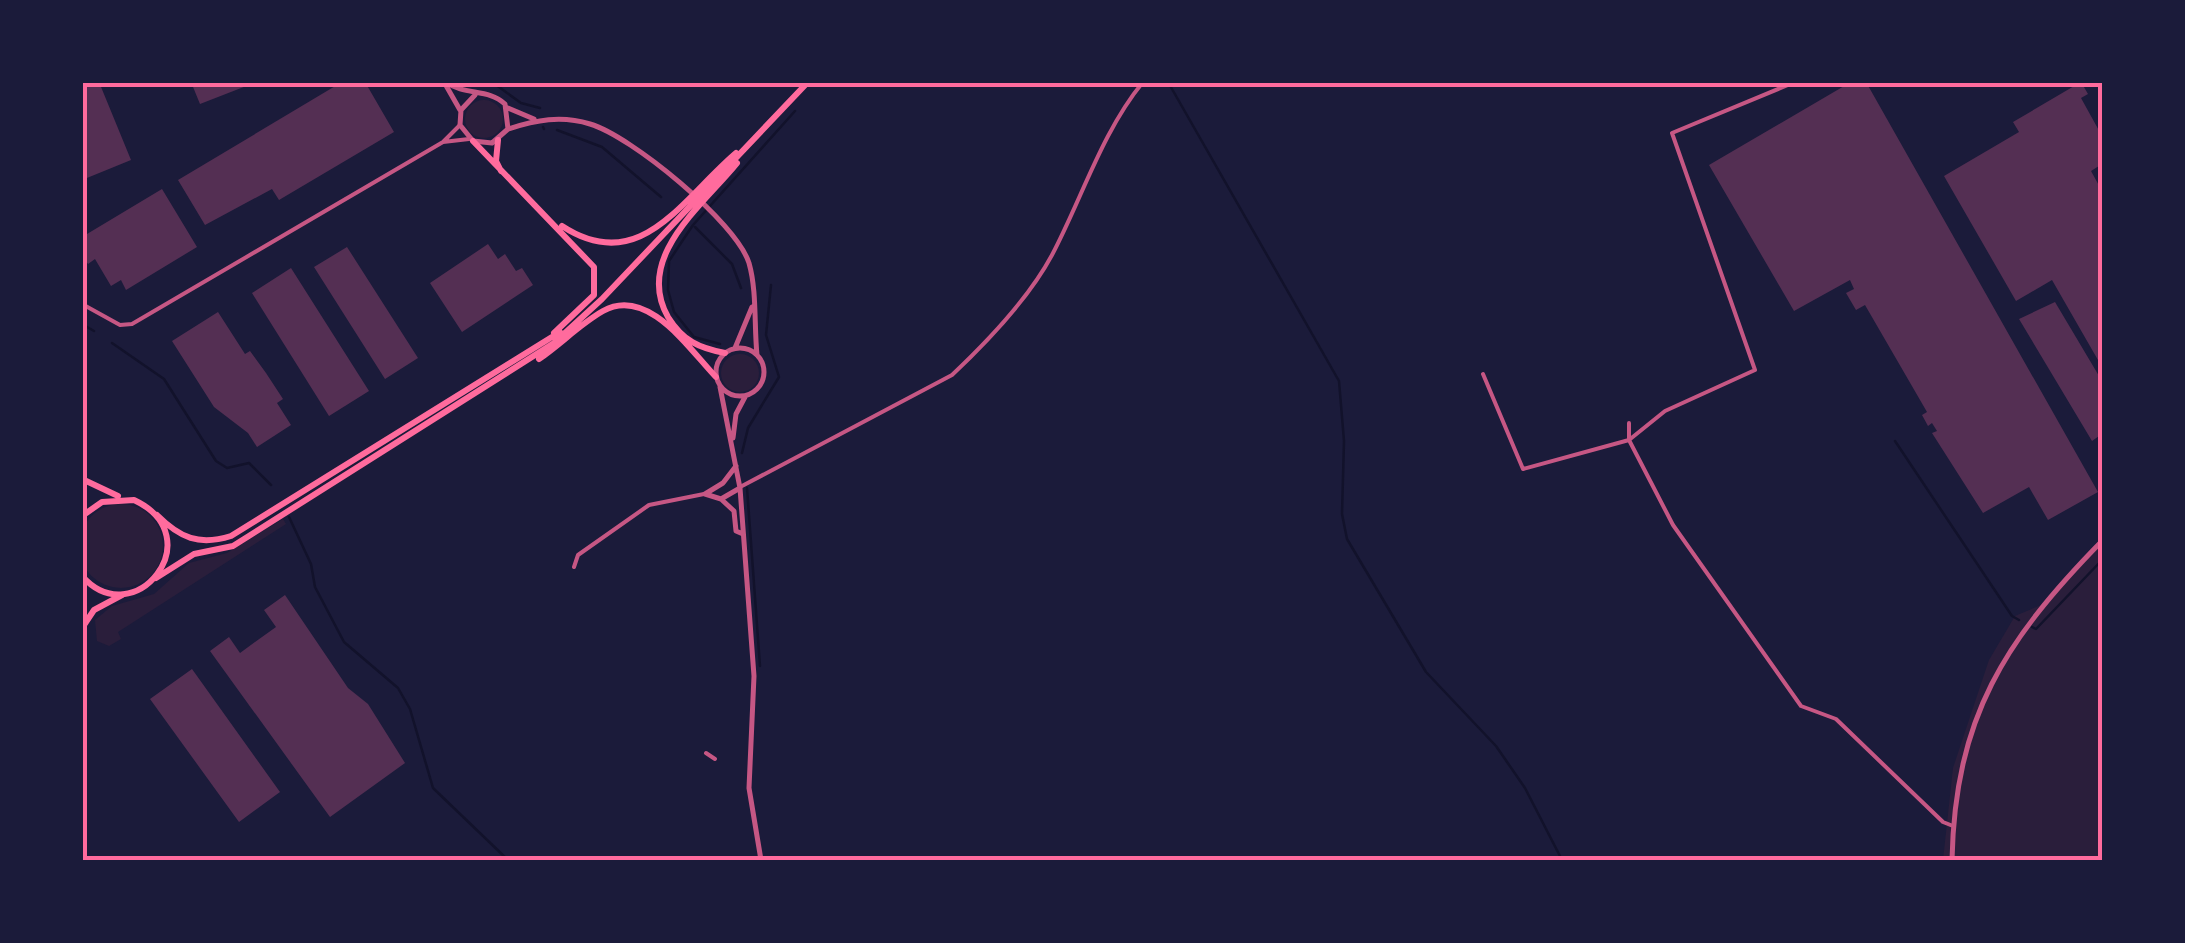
<svg xmlns="http://www.w3.org/2000/svg" width="2185" height="943" viewBox="0 0 2185 943" font-family="'PT Sans',sans-serif">
  <style>
    .green { fill: #2a1e3b }
    .lines { fill: none; stroke-linecap: round; stroke-linejoin: round }
    .stream { stroke: #12122b; stroke-width: 2.5 }
    .building { fill: #542f53 }
    .minor { stroke: #c65784; stroke-width: 4 }
    .tertiary { stroke: #c65784; stroke-width: 5 }
    .primary { stroke: #ff6b9d; stroke-width: 6 }
    .trunk { stroke: #ff6b9d; stroke-width: 6 }
    .neatline { fill: none; stroke: #ff6b9d; stroke-width: 4 }
  </style>
  <rect width="100%" height="100%" fill="#1b1b3a"/>
  <path class="green" d="M465 119a19 19 0 1 1 38 0a19 19 0 1 1-38 0Z
    M721 373a19 19 0 1 1 38 0a19 19 0 1 1-38 0Z
    M79 546a42 42 0 1 1 84 0a42 42 0 1 1-84 0Z
    M283,519l3,5 -168,108 3,7 -12,7 -12,-5 -2,-21 17,-14 42,-12 35,-31 38,-10z
    M2102,539v321h-159l10,-92 36,-108 26,-44 26,-11z"/>
  <g class="lines">
    <path class="stream" d="M492,82l29,21 19,5
      M1168,82l171,299 5,60 -2,73 5,25 79,133 70,74 29,42 37,72
      M474,83l1,-1
      M543,127l1,2
      M557,130l45,17 59,50
      M695,227l37,37 9,24
      M82,324l12,7
      M112,343l52,36 52,82 11,7 22,-5 22,22
      M720,344l-26,-7 -20,-25 -6,-22 1,-29 24,-36 102,-114
      M1895,441l117,175 7,4
      M742,453l6,-25 31,-51 -13,-42 5,-50
      M747,488l13,178
      M289,517l22,47 4,23 29,55 54,46 12,21 23,79 75,72
      M2032,627l4,2 66,-69"/>
  </g>
  <path class="building" d="M82,82h17l32,78 -49,20z
    M191,82h63v1l-54,21z
    M342,82h23l29,50 -115,68 -7,-11 -67,36 -27,-45z
    M1851,82h15l232,410 -50,28 -19,-33 -46,26 -51,-80 5,-2 -5,-8 -4,3 -6,-11 5,-3 -62,-107 -9,5 -10,-17 8,-4 -4,-9 -56,31 -85,-146z
    M2081,82l7,12 -7,4 21,38v28l-11,7 11,20v176l-50,-87 -36,21 -72,-125 75,-44 -6,-10z
    M162,189l35,58 -71,43 -5,-10 -10,6 -16,-27 -7,5 -6,-9v-18z
    M488,244l10,15 7,-5 11,17 6,-3 11,17 -71,47 -32,-49z
    M347,247l71,111 -33,21 -71,-112z
    M291,268l78,123 -40,25 -77,-123z
    M2055,302l47,79v61l-3,-6 -7,5 -73,-122z
    M218,312l27,42 5,-3 16,22 17,26 -6,4 14,22 -34,22 -9,-14 -34,-26 -42,-66z
    M285,595l63,93 20,16 37,59 -75,54 -120,-166 19,-14 11,16 22,-16 14,-10 -12,-17z
    M192,669l88,123 -41,30 -89,-123z"/>
  <g class="lines">
    <path class="minor" d="M443,142l26,-3
      M82,304l38,21 12,-1 311,-182 17,-17
      M1483,374l40,95 106,-29 44,85 128,181 35,13 107,103 10,4
      M1629,423v17l36,-29 90,-41 -83,-237 123,-51
      M742,486l210,-111c35,-33 77,-77 100,-120 30,-57 50,-123 91,-173
      M574,567l4,-12 71,-50 55,-11
      M706,753l9,6"/>
    <path class="tertiary" d="M444,82l16,28
      M446,82c19,14 42,6 59,22l3,25 -16,14 -19,-2 -13,-16 1,-15 14,-15
      M508,108l26,11
      M508,129c28,-9 53,-14 82,-5 41,12 146,98 159,139 8,28 5,63 8,92
      M716 372a24 24 0 1 1 48 0a24 24 0 1 1-48 0Z
      M735,348l17,-41
      M720,387l20,101 14,188 -5,112 12,72
      M733,438l3,-24 9,-17
      M705,494l16,5 13,12 2,20 7,3
      M705,494l18,-11 13,-17
      M721,499l19,-11
      M1952,860c3,-143 53,-220 150,-319"/>
    <path class="primary" d="M82,628l12,-18 28,-15"/>
    <path class="trunk" d="M498,140l-2,21 5,10
      M473,141l121,126v28l-40,38
      M562,226c78,51 119,-26 174,-73
      M725,353c-26,-5 -42,-12 -57,-36 -34,-60 35,-112 69,-154
      M539,359c22,-15 41,-35 64,-48 45,-25 86,38 113,66
      M82,479l36,17
      M157,515c23,23 42,31 74,21l329,-204
      M82,516l20,-14 32,-2c79,37 0,135 -52,76
      M156,578l38,-24 39,-8 321,-203 48,-44 206,-217"/>
  </g>
  <rect width="2185" height="943" fill="none" stroke="#1b1b3a" stroke-width="170"/>
  <rect x="85" y="85" width="2015" height="773" class="neatline"/>
</svg>
